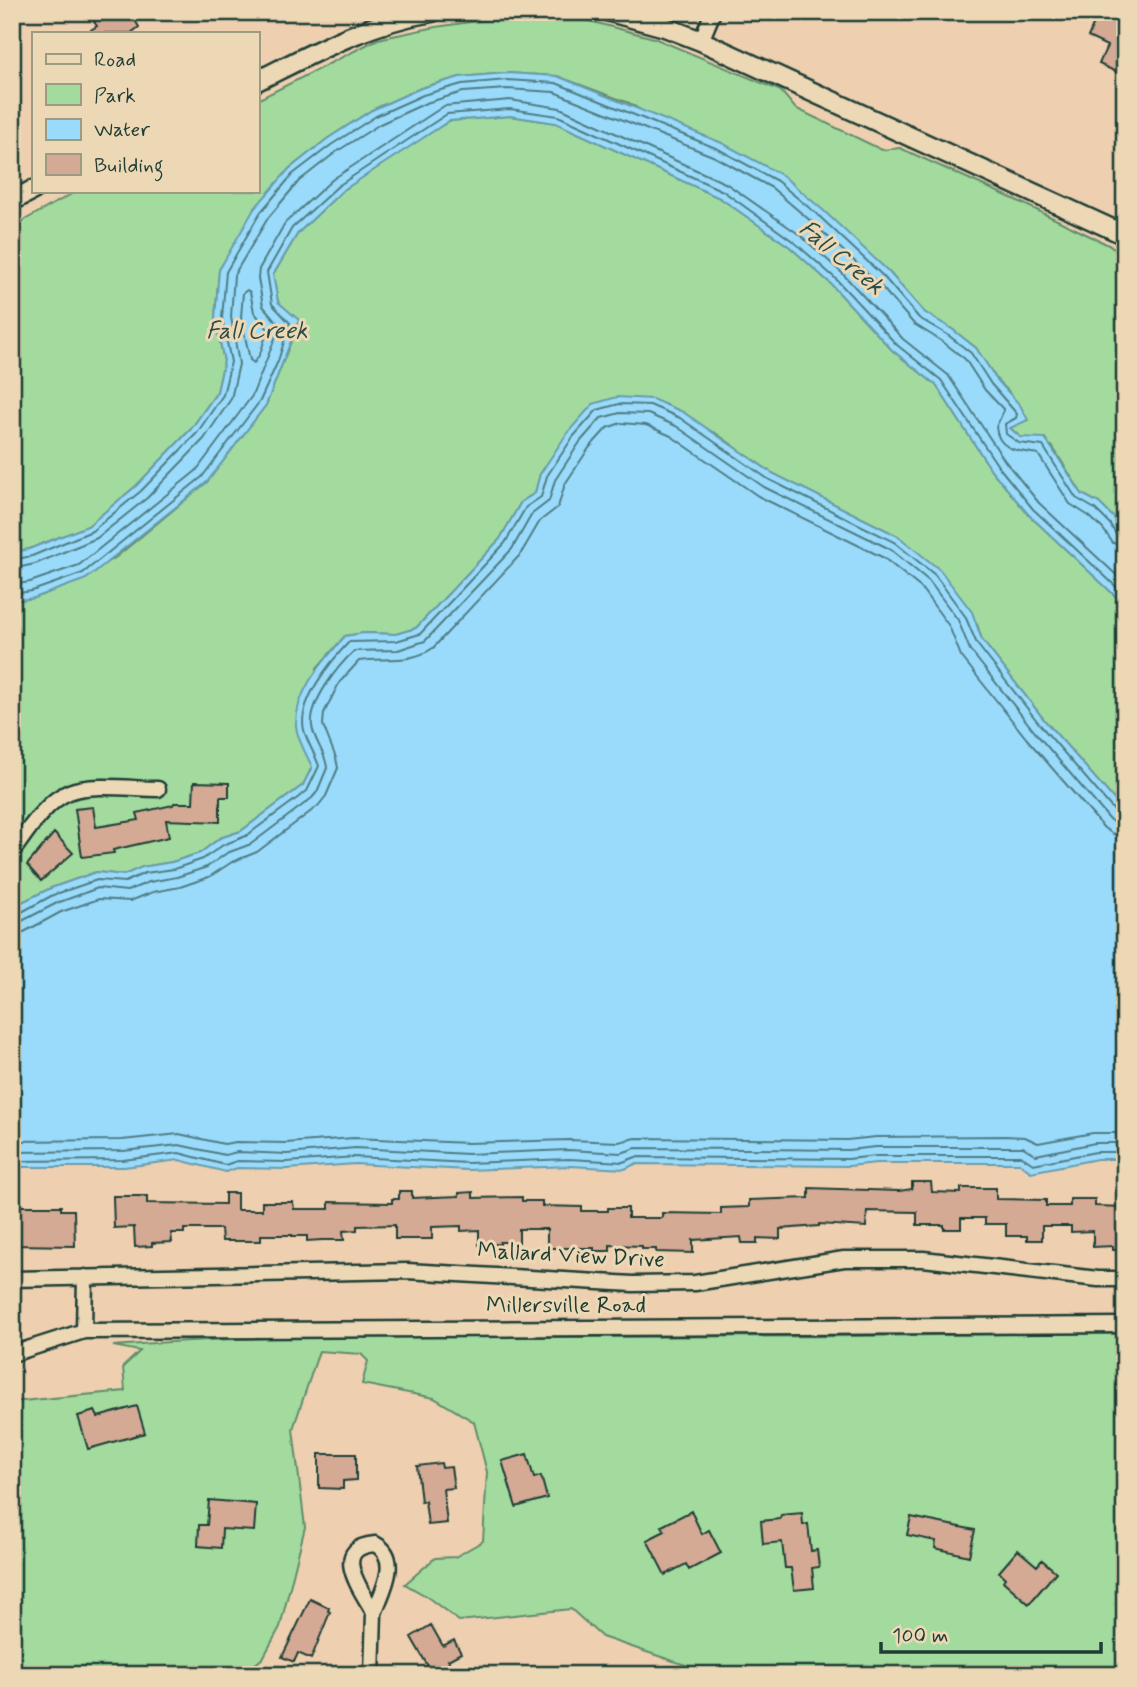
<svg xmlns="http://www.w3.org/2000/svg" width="1137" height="1687" viewBox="0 0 1137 1687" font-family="Mynerve,sans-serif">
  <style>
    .green { fill: #a3db9f; stroke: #618c6a; stroke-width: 2 }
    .water { fill: #9adbfc; stroke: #699cac; stroke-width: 2 }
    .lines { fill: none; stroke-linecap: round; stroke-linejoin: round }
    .shore { stroke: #507c84; stroke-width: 2 }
    .building { fill: #d4aa95; stroke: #1f3d34; stroke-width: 2 }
    .minor-casing { stroke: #1f3d34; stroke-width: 19 }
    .major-casing { stroke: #1f3d34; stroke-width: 23 }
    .minor { stroke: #edd8b6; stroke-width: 14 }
    .major { stroke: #edd8b6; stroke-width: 18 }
    .labels { text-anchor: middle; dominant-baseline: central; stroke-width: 6; stroke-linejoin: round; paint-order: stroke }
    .street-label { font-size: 23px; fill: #1f3d34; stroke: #edd8b6 }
    .water-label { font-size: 24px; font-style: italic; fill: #2b4d48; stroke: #edd8b6 }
  </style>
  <rect width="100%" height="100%" fill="#eed0b1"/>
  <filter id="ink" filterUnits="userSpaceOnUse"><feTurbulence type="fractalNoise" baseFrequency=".0143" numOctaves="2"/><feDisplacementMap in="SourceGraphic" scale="14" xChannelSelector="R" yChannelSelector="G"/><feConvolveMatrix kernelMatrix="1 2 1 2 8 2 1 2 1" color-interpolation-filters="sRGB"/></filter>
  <g filter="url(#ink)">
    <path class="green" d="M524,14l65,7 65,17 127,53 14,17 87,42 18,-2 118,53 107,52v283l-9,-16 -17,-17 -17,-9 -30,-48 -32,-9 -11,-10v-35l-12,-12 -21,-32 -24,-19 -28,-17 -36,-41 -30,-26 -229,-142 -72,-27 -50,-3 -47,4 -39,11 -49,22 -45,29 -38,30 -56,79 -14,22 -4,48 9,43 -7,31 -26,37 -55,57 -48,40 -59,23 -17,4v-326l65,-36h180v-91l121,-61 58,-12z
      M510,116l46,7 164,75 70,49 40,36 62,67 44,35 56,86 36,43 97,91v207l-79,-90 -64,-82 -5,-16 -79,-88 -126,-63 -58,-41 -174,42 -5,19 -14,9 -21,37 -84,89 -20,6 -32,-1 -19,3 -28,32 -5,99 -9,18 -62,46 -21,7 -20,15 -28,9 -29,5 -19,8 -28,-3 -45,16 -31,15 -8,7v-309l22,-3 81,-40 92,-76 59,-77 33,-84 -21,-19 -5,-27 25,-42 44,-42 55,-37 52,-33z
      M1125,1333v342h-410l-113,-38 -31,-28 -112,12 -33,-25 -21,-12 30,-26 20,-1 28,-16 4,-69 -13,-50 -40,-24 -72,-14 6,-23 -7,-7 -42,-3 -26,78 12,98 -25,100 -17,31 -22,17h-229v-273l113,-11 -2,-24 17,-16 -27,-5c144,-12 290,-9 434,-9 193,0 385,-1 578,-4z"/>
    <path class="water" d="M507,73l50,3 165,67 60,32 42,36 64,60 36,41 28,17 24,19 21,32 23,25 8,15 -18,8 10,9 25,1 37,56 17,9 17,17 9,16v69l-97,-91 -36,-43 -56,-86 -44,-35 -62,-67 -40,-36 -70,-49 -164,-75 -46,-7 -61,5 -107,70 -44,42 -25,42 5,27 21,18 -33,85 -59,77 -121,97 -52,19 -22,3v-48l17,-4 59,-23 48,-40 55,-57 26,-37 7,-31 -9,-43 4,-48 35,-61 35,-40 38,-30 45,-29 49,-22 39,-11z
      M617,397l35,2 31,13 89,61 126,63 42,34 32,42 10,28 64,82 79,90v347h-28l-66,13 -12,-9h-143l-27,3 -214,-2 -10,5 -55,-3 -102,4 -113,-6 -68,5 -50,-1 -11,4 -47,-12 -55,7h-112v-257l8,-7 31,-15 45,-16 28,3 18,-8 30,-5 28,-9 20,-15 21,-7 62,-46 9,-18c-5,-12 -15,-28 -16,-41 -1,-36 28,-65 49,-90l19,-3 32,1 20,-6 84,-89 21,-37 14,-9 5,-19 28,-42 25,-28z"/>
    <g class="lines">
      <path class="shore" d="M247,290l3,2 4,20 14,17 -8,25 -6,9 -4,-3 -9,-43 2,-24z
        M12,560l20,-4 60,-25 49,-40 56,-58 26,-38 8,-33 -9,-44 4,-46 34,-59 33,-39 38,-29 45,-29 47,-21 39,-11 45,-4 49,3 162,66 59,32 42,35 64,60 36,42 29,17 23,18 20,31 26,30 -1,4 -11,6 1,10 13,9 24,3 33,52 19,11 15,15 7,12 8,2
        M12,569l23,-5 62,-26 50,-40 57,-59 27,-40 8,-35 -8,-47 3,-42 34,-57 31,-37 37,-29 44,-28 46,-21 37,-11 44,-3 47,3 161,65 57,31 41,35 64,59 37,42 29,18 22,17 20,31 19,20 -8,17c2,24 24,24 42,27l32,50 19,12 14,13 10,14 12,4
        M12,585l18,-3 49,-17 117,-94 56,-75 28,-70 -17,-20 -5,-28 1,-9 26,-46 48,-44 111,-73 66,-6 50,8 167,76 73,51 41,37 62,67 45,36 57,86 34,42 86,80
        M12,594l20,-3 51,-18 119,-96 58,-76 18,-40 12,-38 -18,-19 -5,-32 25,-44 46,-42 109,-72 63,-5 48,7 165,75 71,51 41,36 62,67 44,35 57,86 35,43 92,86
        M12,914h6l35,-19 44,-15 28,2 20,-9 29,-4 29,-10 20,-14 23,-9 61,-45 12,-25c-4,-12 -12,-24 -15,-36 -7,-28 27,-69 45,-88l47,-1 24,-7 85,-91 21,-36 15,-10 6,-21 26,-39 24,-27 22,-6 31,1 30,13 88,61 126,63 41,33 30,41 12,28 64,82 76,88 8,3
        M12,923l10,-2 35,-18 41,-15 29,3 22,-9 28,-5 30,-10 20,-14 24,-9 61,-46 5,-6 10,-24c-1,-15 -13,-27 -15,-42 -3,-24 26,-60 42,-75l44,-1 27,-9 87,-92 20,-35 17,-13 6,-21 25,-38 21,-24 19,-5 28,1 28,12 88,61 126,62 39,32 29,39 12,30 64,81 76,89 7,4 8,1
        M12,934l12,-2 37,-20 38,-13 31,2 23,-9 27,-5 29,-10 23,-15 25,-10 61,-46 8,-10 12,-28 -2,-10 -13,-33 1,-12 15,-30 20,-22c26,-4 51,3 74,-13l87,-93 20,-34 18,-14 7,-23 24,-36 18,-20 14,-5 25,2 25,11 87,60 126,62 37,30 28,38 12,30 65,82 78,90 9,6 12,2
        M12,1141l110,-1 57,-6 45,10 12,-2 50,1 68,-5 114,5 101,-3 50,2 16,-4 212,2 29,-3 129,-1 20,1 13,6 55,-10h32
        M12,1152l111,-1 56,-6 46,10 12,-3 50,2 68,-6 113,6 101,-4 52,3 15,-5 212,2 28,-3h147l13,8 59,-12h30
        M12,1161l111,-1 56,-7 46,12 12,-4 50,1 68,-5 113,6 101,-4 54,3 13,-5 212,2 28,-3h145l12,8 63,-12h29"/>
    </g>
    <path class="building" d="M108,12h26l5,7 -3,3 3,5 -8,6h-45l11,-7 -3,-4z
      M1099,12h26v64l-26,-12 8,-18 -19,-9z
      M194,782l35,1v14h-9v25l-54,-2 3,17 -56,13 1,3 -32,4 -7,-48 18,-2 3,20 43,-7 -2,-7 36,-8 1,-2h19z
      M54,833l19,20 -32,28 -14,-16z
      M912,1182h19l1,10 29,1v-5h35v11l50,1v6h24v-7h25v7l30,1v43h-12v-4l-20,1v-16l-22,1v-6h-29v14h-15v-4h-21v-12h-21v-6h-24v11h-17v-4h-27v-13l-50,-1 -1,16 -47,-3v2l-39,3v10l-23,-1v5h-15l-1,-6 -48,3v13l-37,-1v-3h-14v-3l-32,-1v6h-16v-3h-47v-19h-28v13h-19v2l-21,1v-15l-18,1v-5l-29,1v12h-37v-14l-38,1v4l-14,1 1,9h-22l-15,1v-5h-15v-1h-31v6h-39l-1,-12h-37v4h-13l1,9 -20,1v3l-17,1 -1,-20 -20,1 -1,-32h34v7l78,1v-11h12v17h25v-8h31l1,7h35v-7l63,1v-4h7v-8h13v7l47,-2v-3l14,-1v6l49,-1v4h20v5l40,1v4h26v-3h20v10h34v-5l59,1v-6l28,-1v-7l60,-2v-10l90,3 13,-2z
      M12,1206h49v4h13l1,36 -63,-1z
      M137,1406l8,27 -57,16 -10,-33 17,-5 3,6z
      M319,1454h37v26l-13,1v8l-24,-1z
      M527,1454l7,24 7,-2 6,22 -31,9 -14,-46z
      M441,1463l1,5 9,-1 3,21 -11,1 4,34 -19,2 -3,-24 -4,1 -4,-36z
      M209,1500l47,4 -2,27 -32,-2 -1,19 -23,-2 1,-21h8z
      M691,1511l11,23 7,-4 12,23 -32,17 -3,-6 -21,11 -18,-35 18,-9 -3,-5z
      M802,1513l1,12 5,-1 3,27 6,-1 2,17 -7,1 2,20 -20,2 -3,-22h-6l-3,-26 -19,2 -2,-23 19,-2 1,-4z
      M911,1517l64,13 -6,26 -34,-8 1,-7 -29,-6z
      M1018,1550l19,16 5,-6 14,12 -27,32 -26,-23 2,-3 -6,-6z
      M310,1599l19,9 -1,3 2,1 -19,47 -13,-6 -4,9 -12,-5z
      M431,1625l12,21 11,-6 7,13 -13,7 8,15h-23l-22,-38z"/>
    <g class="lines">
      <defs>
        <path id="minor" d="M701,41l12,-29
          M12,852c15,-20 34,-51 57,-60 23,-9 64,-3 89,-3
          M12,1279l395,-8 226,13 62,-1 149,-24h79l175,20h27
          M84,1331l1,-54
          M12,1354l72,-23 1041,-6
          M375,1544c27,14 7,48 -1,69 -11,-21 -46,-65 1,-69z
          M372,1675l2,-62"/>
        <path id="major" d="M610,12l55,15 36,14 424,194
          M257,81c56,-28 112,-59 175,-69
          M12,201l21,-11"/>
      </defs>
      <use href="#minor" class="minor-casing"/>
      <use href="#major" class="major-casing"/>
      <use href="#minor" class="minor"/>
      <use href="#major" class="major"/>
    </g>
  </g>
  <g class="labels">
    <g class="street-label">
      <text transform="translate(571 1256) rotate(3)">Mallard View Drive</text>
      <text x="566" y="1306">Millersville Road</text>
    </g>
    <g class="water-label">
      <text transform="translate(841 258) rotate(40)">Fall Creek</text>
      <text x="257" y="331">Fall Creek</text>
    </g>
  </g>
  <rect width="1137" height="1687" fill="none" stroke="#edd8b6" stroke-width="42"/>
  <rect x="21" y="21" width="1095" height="1645" fill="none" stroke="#1f3d34" stroke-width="2.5" filter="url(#ink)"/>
  <rect x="32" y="32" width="228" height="161" fill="#edd8b6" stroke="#9b9a82" stroke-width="2"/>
  <rect x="46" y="54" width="35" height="10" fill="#edd8b6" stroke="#9b9a82" stroke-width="2"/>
  <text x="94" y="66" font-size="21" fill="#1f3d34">Road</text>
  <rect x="46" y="84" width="35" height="21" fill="#a3db9f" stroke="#9b9a82" stroke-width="2"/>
  <text x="94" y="102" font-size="21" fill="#1f3d34">Park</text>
  <rect x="46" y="119" width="35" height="21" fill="#9adbfc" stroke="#9b9a82" stroke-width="2"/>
  <text x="94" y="136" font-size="21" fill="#1f3d34">Water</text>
  <rect x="46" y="154" width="35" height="21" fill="#d4aa95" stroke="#9b9a82" stroke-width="2"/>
  <text x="94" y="172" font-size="21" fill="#1f3d34">Building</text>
  <path d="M881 1642v10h220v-10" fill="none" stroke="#1f3d34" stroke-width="3.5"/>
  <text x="892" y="1642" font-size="21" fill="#1f3d34" stroke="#edd8b6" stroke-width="5" paint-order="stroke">100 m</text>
</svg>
